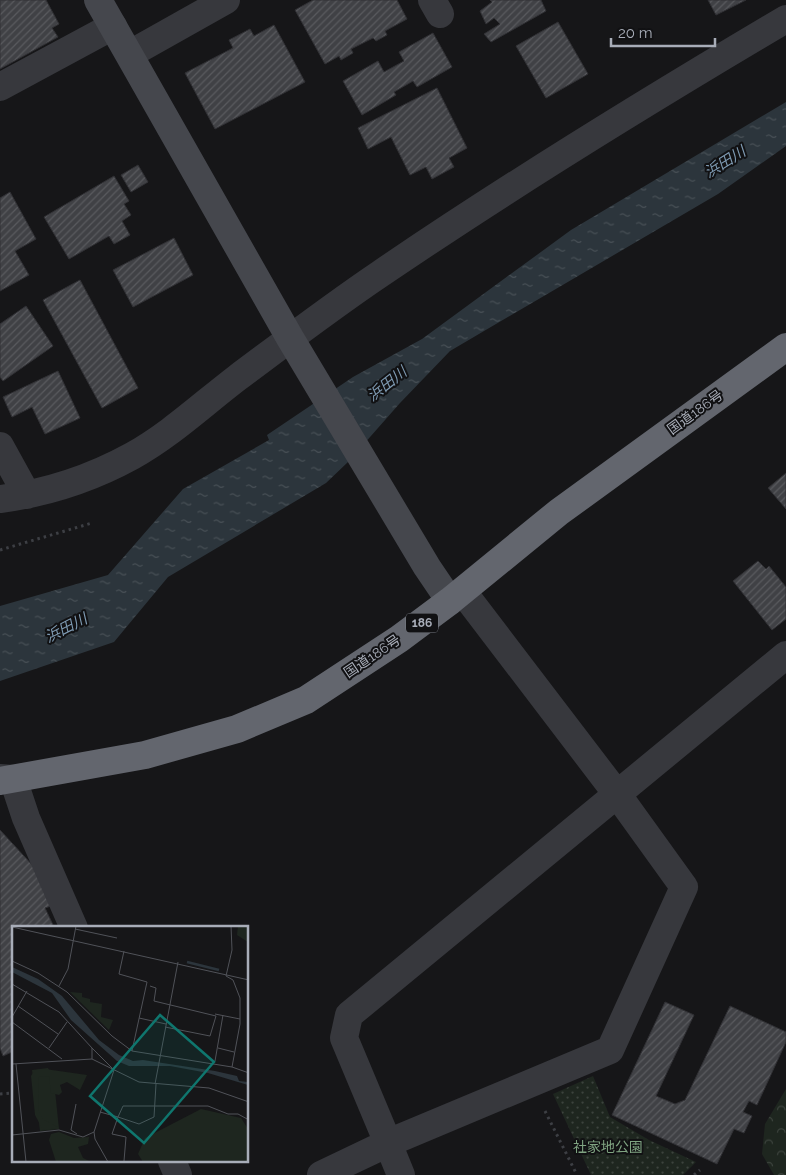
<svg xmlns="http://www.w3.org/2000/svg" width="786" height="1175" viewBox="0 0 786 1175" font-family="Raleway,'Noto Sans JP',sans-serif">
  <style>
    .grass { fill: url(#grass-dots) }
    .forest { fill: url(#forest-crowns) }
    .water { fill: url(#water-ripples) }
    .building { fill: url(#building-hatch); stroke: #303034 }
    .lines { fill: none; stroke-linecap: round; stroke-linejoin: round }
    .path { stroke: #3d3f44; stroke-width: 3; stroke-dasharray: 2.5 4; stroke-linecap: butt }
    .street { stroke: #37383d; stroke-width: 28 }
    .secondary { stroke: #45474d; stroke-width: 28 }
    .highway { stroke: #63666e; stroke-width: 28 }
    .labels { text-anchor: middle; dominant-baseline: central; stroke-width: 4; stroke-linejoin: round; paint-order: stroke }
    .shield { fill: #111113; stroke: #7b7e86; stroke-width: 1 }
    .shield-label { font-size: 12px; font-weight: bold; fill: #a8adb8 }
    .street-label { font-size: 14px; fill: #a8adb8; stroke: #111113 }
    .park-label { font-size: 14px; fill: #7fa381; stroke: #111113 }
    .water-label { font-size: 15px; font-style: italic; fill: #7f9bb3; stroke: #111113 }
    .inset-river { fill: none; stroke: #2c353c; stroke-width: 2.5 }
    .inset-road { fill: none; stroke: #505258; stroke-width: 1 }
    .view { fill: #0f766e; fill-opacity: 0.15; stroke: #0f766e; stroke-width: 2.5 }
    .inset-edge { fill: none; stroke: #a8adb8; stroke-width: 2.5 }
  </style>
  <defs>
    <pattern id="grass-dots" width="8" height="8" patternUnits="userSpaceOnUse" patternTransform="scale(1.25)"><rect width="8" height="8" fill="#1e261f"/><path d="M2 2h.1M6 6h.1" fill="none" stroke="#3c433d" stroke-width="1.8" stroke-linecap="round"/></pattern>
    <pattern id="forest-crowns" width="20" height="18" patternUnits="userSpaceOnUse" patternTransform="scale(1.25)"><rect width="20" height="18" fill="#1e261f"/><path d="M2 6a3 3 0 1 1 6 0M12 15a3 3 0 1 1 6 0" fill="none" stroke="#3c433d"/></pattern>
    <pattern id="water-ripples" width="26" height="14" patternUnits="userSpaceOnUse" patternTransform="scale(1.25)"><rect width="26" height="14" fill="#2c353c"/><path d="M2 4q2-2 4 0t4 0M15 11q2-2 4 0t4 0" fill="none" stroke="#485056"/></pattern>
    <pattern id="building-hatch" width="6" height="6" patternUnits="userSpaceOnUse" patternTransform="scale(1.25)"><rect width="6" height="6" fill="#404145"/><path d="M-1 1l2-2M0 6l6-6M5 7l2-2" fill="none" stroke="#595a5e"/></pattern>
  </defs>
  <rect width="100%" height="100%" fill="#161618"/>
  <path class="grass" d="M593,1076l17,41 39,23 47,22 -13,13h-92l-38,-81z"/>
  <path class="forest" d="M786,1089v86h-12l-12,-21 3,-30z"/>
  <path class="water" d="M786,102v44l-68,48 -268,157 -50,52 -52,59 -22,21 -158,94 -54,65 -114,39v-75l108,-31 75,-86 86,-49 -2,-5 86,-58 69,-38 149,-109z"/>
  <path class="building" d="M0,0h46l13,24 -7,4 6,9 -58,32z
    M313,0h84l10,19 -22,12 2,4 -11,6 -3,-3 -22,11 2,4 -12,7 -2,-4 -14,8 -30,-54z
    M490,0h51l5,11 -55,31 -7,-8 16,-10 -6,-6 -8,6 -6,-13 12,-9z
    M708,0h38l-30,15z
    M558,22l30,52 -42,24 -30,-52z
    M274,25l31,57 -90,47 -30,-56 48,-25 -4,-8 21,-11 4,7z
    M433,33l19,34 -35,20 -4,-6 -19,11 2,3 -34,20 -19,-34 35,-20 6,11 20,-11 -5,-9z
    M437,88l30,60 -18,10 5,9 -22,12 -6,-12 -16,8 -19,-38 -23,12 -10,-21z
    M138,165l10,17 -17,10 -10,-17z
    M114,176l15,25 -5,3 7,11 -9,6 8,14 -16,9 -5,-8 -40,23 -25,-42z
    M10,192l26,47 -21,12 14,24 -29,16v-93z
    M174,238l19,37 -60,32 -20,-37z
    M80,280l58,108 -36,20 -59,-108z
    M26,306l27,40 -50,35 -3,-4v-53z
    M58,371l22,47 -35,16 -13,-27 -20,10 -9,-20z
    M786,473v36l-18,-21z
    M758,561l8,8 3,-3 17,21v32l-14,11 -39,-49z
    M0,830l35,38 16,38 -6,2 9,19 -40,1v123l-11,5 -3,-8z
    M665,1002l29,13 -38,81 19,8 10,-4 45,-94 56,26v10l-29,63 -8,-4 -6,11 9,4 -8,17 -10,-4 -17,35 -105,-49z"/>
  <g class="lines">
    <path class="path" d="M0,550l92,-27
      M0,1094l14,-1
      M545,1111l32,64
      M694,1175l6,-5"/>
    <path class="street" d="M432,0l8,14
      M130,54l96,-54
      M0,87l113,-61
      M0,446l27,49
      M0,499c46,-6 92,-21 132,-43 38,-21 71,-52 105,-78 47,-35 94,-71 143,-104 132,-90 269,-174 406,-255
      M0,778l13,1 13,39 48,110
      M172,1161l6,14
      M321,1175l67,-32 -44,-105 5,-23 437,-360
      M401,1175l-13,-32 222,-93 74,-163 -67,-93 -154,-202"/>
    <path class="secondary" d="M98,0l192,338 137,229 23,34"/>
    <path class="highway" d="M0,781l145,-26 92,-26 69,-29 93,-61 51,-38 109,-89 227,-165"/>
  </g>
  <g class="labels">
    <rect class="shield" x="406" y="613.5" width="32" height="19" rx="4"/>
    <g class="shield-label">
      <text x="422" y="623">186</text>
    </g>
    <g class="street-label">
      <text transform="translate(695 412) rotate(-36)">国道186号</text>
      <text transform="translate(372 656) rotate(-34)">国道186号</text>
    </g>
    <g class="park-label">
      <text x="608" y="1147">社家地公園</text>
    </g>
    <g class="water-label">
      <text transform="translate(725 162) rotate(-32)">浜田川</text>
      <text transform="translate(387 384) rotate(-38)">浜田川</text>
      <text transform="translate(66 628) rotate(-27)">浜田川</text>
    </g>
  </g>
  <g transform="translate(12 926)">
    <rect width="236" height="236" fill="#161618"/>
    <path d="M58,66l12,1v4l8,2v3l12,2 -1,13 12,3 -4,10zM36,142l6,13 5,48 -19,2 -8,-61z" fill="#1e261f"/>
    <path d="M226,0h10v16l-11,-7zM33,143l42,6 -7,15 -13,-8 -7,3 2,7 -3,3 -8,-2 -2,-17 -10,1 -1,33 5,9 16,9 -16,2 -8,-15 -4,-39 4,-6zM189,183l40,9 7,11v33h-105l-5,-8 7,-16zM47,206l15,6 15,-1 -1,7 -10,3 5,11 8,4h-35l-7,-22 2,-6z" fill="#1e261f"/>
    <path d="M0,41l26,12 24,17 37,44 20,15 14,6 10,-1 72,11 22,5 2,5 9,1v3l-40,-12 -38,-7h-41l-12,-5 -46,-41 -19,-27 -40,-21z" fill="#2c353c"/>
    <path class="inset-river" d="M175,36l32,8"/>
    <path class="inset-road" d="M219,0l1,24 -6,26 7,4 7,18v26l-8,43M0,1l237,53M63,3l42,9M112,25l-5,23 28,8 -15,69M0,35l26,12 29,19 45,44 20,15 100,16 17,6M0,58l47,28 33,36v11M47,60l9,-17 8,-43M138,60l6,2 -2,13 62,15 -6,20 -45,-9M6,80l40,28M203,88l25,5M0,91l15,-26M127,92l27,6M0,96l50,37M37,122l18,-26M206,122l16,4M203,135l8,-46M0,138l80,-5 47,23 70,6 40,14M4,138l10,98M143,158l23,-122M64,178l-5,26 6,4M88,186l18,5 5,-11h85l20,8h10l11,6M82,206l1,7 13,23M0,209l47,-5 24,7 11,-5 20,-62 -22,-22M112,235l2,-24 -14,-3 6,-17 21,7 15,-7 2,-33"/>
    <path class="view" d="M148,89l54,47 -70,81 -54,-47z"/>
    <rect width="236" height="236" class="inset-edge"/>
  </g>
  <path d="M611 38v8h104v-8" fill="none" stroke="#a8adb8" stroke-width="2.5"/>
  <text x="618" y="38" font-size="15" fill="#a8adb8" stroke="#111113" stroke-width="4" paint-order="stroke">20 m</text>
</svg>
